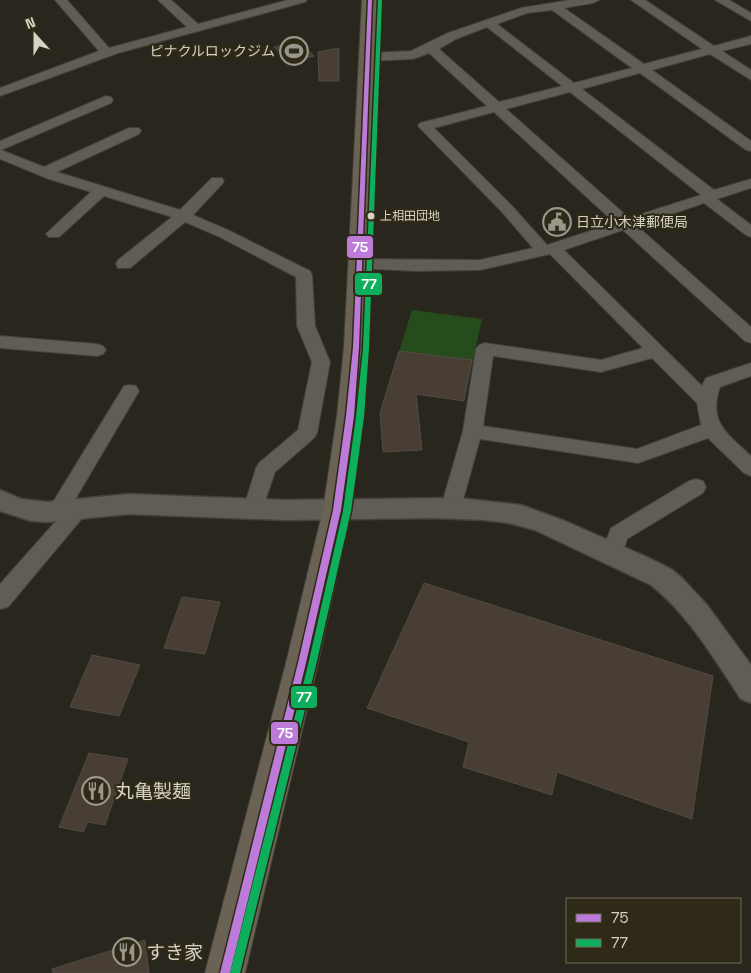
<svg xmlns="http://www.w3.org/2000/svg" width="751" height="973" viewBox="0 0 751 973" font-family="'Space Grotesk','Noto Sans JP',sans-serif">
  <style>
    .green { fill: #264b1d }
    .building { fill: #483e34; stroke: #504b44 }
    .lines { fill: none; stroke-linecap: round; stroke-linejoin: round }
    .minor-casing { stroke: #44423a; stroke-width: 2 }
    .tertiary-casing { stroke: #44423a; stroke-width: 3 }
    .trunk-casing { stroke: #44423a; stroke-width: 2 }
    .minor { fill: #5f5d55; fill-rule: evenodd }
    .tertiary { fill: #5f5d55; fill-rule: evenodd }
    .trunk { fill: #6a6254; fill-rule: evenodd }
    .bus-1-casing { stroke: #2f2917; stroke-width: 3 }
    .bus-2-casing { stroke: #2f2917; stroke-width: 3 }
    .bus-1 { fill: #bd7bd9; fill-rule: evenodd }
    .bus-2 { fill: #0daf5c; fill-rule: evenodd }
    .bus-dot { fill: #d5d2c6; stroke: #2f2917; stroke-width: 2 }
    .labels { text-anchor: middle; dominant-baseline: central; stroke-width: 4.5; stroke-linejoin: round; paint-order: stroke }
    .far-bus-label { font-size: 12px; fill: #d5d2c6; stroke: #2f2917; text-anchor: start }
    .far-poi-label { font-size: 14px; fill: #d5d2c6; stroke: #2f2917; text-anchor: end }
    .near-poi-label { font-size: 19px; fill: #d5d2c6; stroke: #2f2917; text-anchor: start }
    .line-badge { stroke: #2f2917; stroke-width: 2 }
    .badge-label { font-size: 14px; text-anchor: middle; font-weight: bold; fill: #fff }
  </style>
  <rect width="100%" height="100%" fill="#29261d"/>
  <path class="green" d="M412,310l70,9 -18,82 -77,-11z"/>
  <path class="building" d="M299,41l15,15 -26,6 -14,-15z
    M339,48v33h-20l-1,-29z
    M399,351l73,9 -8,41 -48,-7 6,56 -39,2 -3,-39z
    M424,583l289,93 -21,143 -135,-47 -5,23 -89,-28 6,-25 -102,-34z
    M182,597l38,5 -15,52 -41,-6z
    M92,655l48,10 -21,51 -49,-9z
    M89,753l39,6 -23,66 -17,-3 -5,10 -24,-5z
    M145,940l4,33h-96l-1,-4z"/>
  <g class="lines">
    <defs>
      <path id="minor" d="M55,0h12l42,48 78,-21 -29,-27h13l27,24 90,-24h19l-2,2 -187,51 -118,43v-8l99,-37z
        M570,0h29l-6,3 -29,5 80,56 58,-15 -71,-49h14l69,46 37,-10v8l-29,7 29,19v10l-41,-26 -58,16 99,71v10l-5,-1 -106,-77 -58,16 132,101 37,-11v9l-34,11 34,26v12l-5,-2 -42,-32 -67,23 114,101v16l-6,-2 -122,-111 -59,20 138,136 4,-8 45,-15v13l-31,11c-12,36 7,46 31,69v20l-7,-3 -36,-35 -70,25 -158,-24 -19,68 -3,6 -7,2 -7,-2 -3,-6 22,-76 13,-82 3,-4 6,-2 116,17 42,-12 -93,-94 -70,16 -63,1 -65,-3 -2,-4 2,-4 6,-1 122,1 53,-12 -31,-36 -84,-86 2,-3 67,-17 -58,-53 -16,6 -45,2 -6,-4 6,-4 43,-2 37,-18 73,-25zM552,10l80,58 -58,15 -77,-59 30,-11zM487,27l75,59 -63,16 -60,-53 17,-10zM570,92l131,103 -72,23 -123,-109zM494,112l121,111 -68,22 -35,-39 -78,-78zM493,356l108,16 51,-14 45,45 4,22 -64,24 -154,-23z
        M715,0h14l22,13v8z
        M106,96l5,1 2,3 -2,3 -110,47 43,17 85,-39h10l2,3 -2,3 -82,38 123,38 32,-32h10l2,3 -2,3 -29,31 37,16 80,40 2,4 3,51 15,36 -13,71 -3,5 -39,34 -15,44 -7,2 -7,-2 -3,-6 13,-42 3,-5 39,-33 14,-68 -15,-36 -1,-49 -76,-40 -35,-15 -55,46h-12l-2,-4 2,-4 54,-43 -68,-21 -45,41h-10l-3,-3 3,-3 42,-39 -42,-13 -49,-20v-18z
        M0,336l97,8 6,2 3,4 -3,4 -6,2 -97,-8z
        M130,385l6,1 3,5 -66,112 4,-1 7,2 3,6 -3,6 -76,91 -8,2v-25l56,-63 -6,-2 -3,-6 3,-6 74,-121z
        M696,479l7,2 3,6 -3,6 -76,46 -7,21 -8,3 -8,-3 -3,-6 10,-26 78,-47z"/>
      <path id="tertiary" d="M0,490l21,9 26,3 82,-8 156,6 174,-2 62,7 44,16 84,37 22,11 11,9 25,27 44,60v38l-10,-4c-27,-40 -52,-84 -90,-114l-116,-55 -26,-7 -25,-3 -51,-2 -148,2 -156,-6 -82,8 -16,-1 -31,-10z"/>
      <path id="trunk" d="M362,0h16l-10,347 -5,69 -12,94 -33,153 -73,310h-40l81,-310 37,-153 14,-94 7,-69z"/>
    </defs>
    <use href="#minor" class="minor-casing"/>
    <use href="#tertiary" class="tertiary-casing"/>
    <use href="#trunk" class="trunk-casing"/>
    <use href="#minor" class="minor"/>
    <use href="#tertiary" class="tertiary"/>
    <use href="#trunk" class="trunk"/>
    <defs>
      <path id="bus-1" d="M368,0h4l-13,347 -5,69 -13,94 -35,153 -76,310h-10l78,-310 35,-153 13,-94 7,-69z"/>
      <path id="bus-2" d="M378,0h4l-13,348 -5,69 -13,94 -35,154 -76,308h-10l78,-308 35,-154 13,-94 7,-69z"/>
    </defs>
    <use href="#bus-1" class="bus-1-casing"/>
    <use href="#bus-2" class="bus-2-casing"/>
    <use href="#bus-1" class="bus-1"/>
    <use href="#bus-2" class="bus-2"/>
  </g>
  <defs>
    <symbol id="stadium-ring" viewBox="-11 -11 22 22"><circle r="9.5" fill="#2f2917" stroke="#99968b" stroke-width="1.5"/><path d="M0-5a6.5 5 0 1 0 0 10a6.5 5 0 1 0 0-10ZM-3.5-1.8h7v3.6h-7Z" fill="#99968b"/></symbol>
    <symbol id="civic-ring" viewBox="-11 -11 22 22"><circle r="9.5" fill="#2f2917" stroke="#99968b" stroke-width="1.5"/><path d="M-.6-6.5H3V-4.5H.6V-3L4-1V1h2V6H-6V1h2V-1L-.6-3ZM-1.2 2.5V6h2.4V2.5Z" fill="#99968b"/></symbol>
    <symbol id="restaurant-ring" viewBox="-11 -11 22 22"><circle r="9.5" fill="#2f2917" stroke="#99968b" stroke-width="1.5"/><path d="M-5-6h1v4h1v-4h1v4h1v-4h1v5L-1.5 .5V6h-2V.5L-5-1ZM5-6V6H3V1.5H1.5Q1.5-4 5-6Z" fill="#99968b"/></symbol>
  </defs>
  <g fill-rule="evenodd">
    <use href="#stadium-ring" x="278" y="35" width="32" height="32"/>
    <use href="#civic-ring" x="541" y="206" width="32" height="32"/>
    <use href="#restaurant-ring" x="80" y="775" width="32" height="32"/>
    <use href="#restaurant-ring" x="111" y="936" width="32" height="32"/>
  </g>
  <circle class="bus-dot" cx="371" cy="216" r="4.5"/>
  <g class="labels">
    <g class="far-bus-label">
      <text x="380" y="216">上相田団地</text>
    </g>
    <g class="far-poi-label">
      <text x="275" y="51">ピナクルロックジム</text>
      <text x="576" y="222" text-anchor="start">日立小木津郵便局</text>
    </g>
    <g class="near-poi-label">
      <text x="115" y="791">丸亀製麺</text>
      <text x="146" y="952">すき家</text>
    </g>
  </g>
  <g class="line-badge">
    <rect x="346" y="235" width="28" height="24" rx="5" fill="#bd7bd9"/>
    <rect x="354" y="272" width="29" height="24" rx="5" fill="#0daf5c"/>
    <rect x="290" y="685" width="28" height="24" rx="5" fill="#0daf5c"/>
    <rect x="270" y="721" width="29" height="24" rx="5" fill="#bd7bd9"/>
  </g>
  <g class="badge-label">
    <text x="360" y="252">75</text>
    <text x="369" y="289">77</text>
    <text x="304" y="702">77</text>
    <text x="285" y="738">75</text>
  </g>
  <rect x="566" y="898" width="175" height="65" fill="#2f2917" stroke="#716d5d"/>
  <rect x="576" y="914" width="25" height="8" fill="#bd7bd9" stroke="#716d5d"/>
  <text x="611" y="923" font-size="15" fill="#d5d2c6">75</text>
  <rect x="576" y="939" width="25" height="8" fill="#0daf5c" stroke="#716d5d"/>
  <text x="611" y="948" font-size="15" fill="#d5d2c6">77</text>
  <g transform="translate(35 35) rotate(339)" stroke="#2f2917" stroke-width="4" paint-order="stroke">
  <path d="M0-4L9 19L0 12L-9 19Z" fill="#d5d2c6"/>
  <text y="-8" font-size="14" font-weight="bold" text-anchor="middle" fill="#d5d2c6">N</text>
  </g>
</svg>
